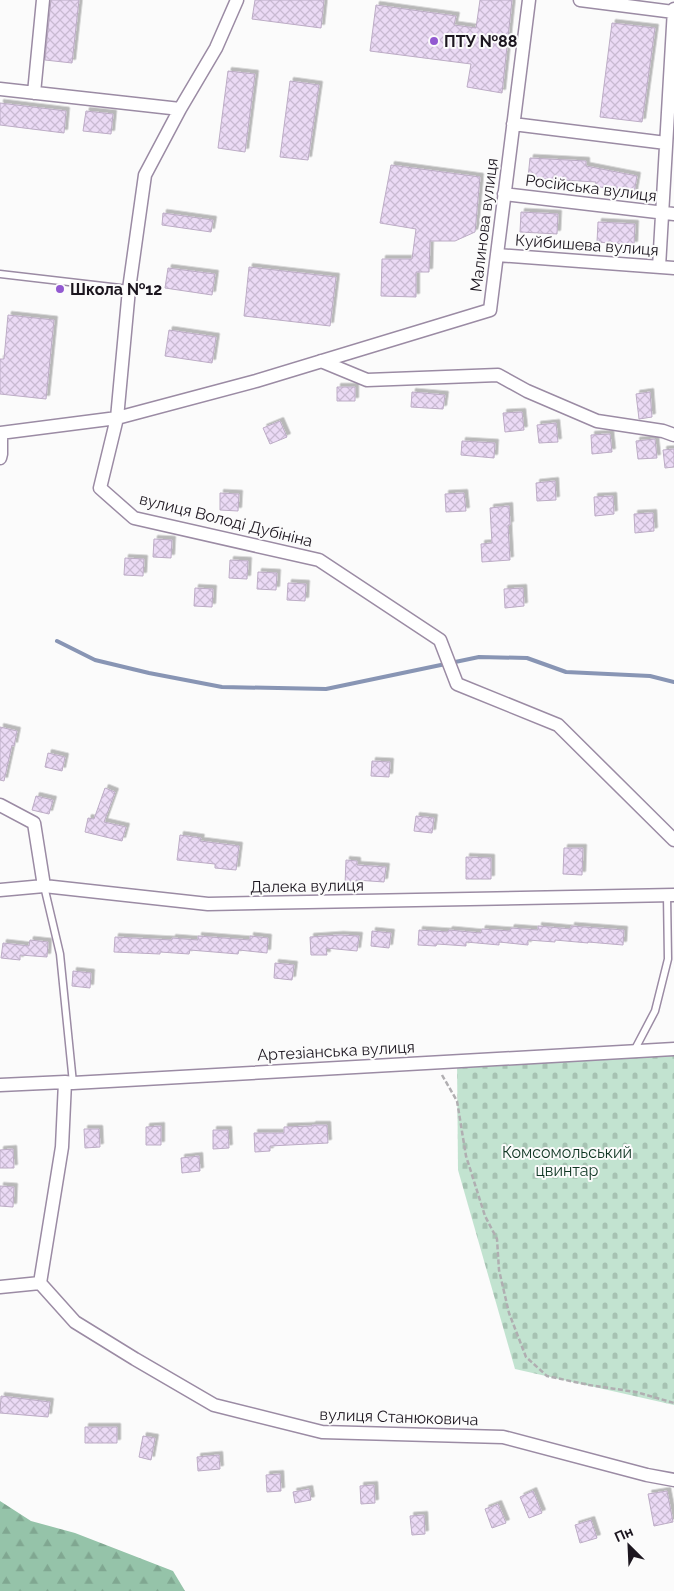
<svg xmlns="http://www.w3.org/2000/svg" width="674" height="1591" viewBox="0 0 674 1591" font-family="Raleway,sans-serif">
  <style>
    .forest { fill: url(#forest-firs) }
    .cemetery { fill: url(#cemetery-stones) }
    .lines { fill: none; stroke-linecap: round; stroke-linejoin: round }
    .stream { stroke: #8895b4; stroke-width: 4 }
    .building { fill: url(#building-cross-hatch); stroke: #bcacc5; filter: url(#shadow) }
    .lane-casing { stroke: #9b8ba4; stroke-width: 9 }
    .street-casing { stroke: #9b8ba4; stroke-width: 15 }
    .path { stroke: #b0aeb1; stroke-width: 2.5; stroke-dasharray: 5 2.5; stroke-linecap: butt }
    .lane { stroke: #fff; stroke-width: 6 }
    .street { stroke: #fff; stroke-width: 12 }
    .poi-dot { fill: #9259d1; stroke: #fbfbfb; stroke-width: 2 }
    .labels { text-anchor: middle; dominant-baseline: central; stroke-width: 4; stroke-linejoin: round; paint-order: stroke }
    .poi-label { font-size: 16px; font-weight: bold; fill: #1c161f; stroke: #fbfbfb; text-anchor: start }
    .street-label { font-size: 16px; fill: #1c161f; stroke: #fbfbfb }
    .park-label { font-size: 16px; fill: #0f3623; stroke: #fbfbfb }
  </style>
  <defs>
    <pattern id="forest-firs" width="22" height="20" patternUnits="userSpaceOnUse" patternTransform="scale(1.25)"><rect width="22" height="20" fill="#95c3a9"/><path d="M5 1l3.5 6h-7zM16 11l3.5 6h-7z" fill="#80a791"/></pattern>
    <pattern id="cemetery-stones" width="16" height="16" patternUnits="userSpaceOnUse" patternTransform="scale(1.25)"><rect width="16" height="16" fill="#c2e3d0"/><path d="M2 7V4a2 2 0 0 1 4 0v3zM10 15v-3a2 2 0 0 1 4 0v3z" fill="#a6c2b2"/></pattern>
    <pattern id="building-cross-hatch" width="8" height="8" patternUnits="userSpaceOnUse" patternTransform="scale(1.25)"><rect width="8" height="8" fill="#ebdaf5"/><path d="M0 0l8 8M0 8l8-8" fill="none" stroke="#c9bad2"/></pattern>
    <filter id="shadow"><feDropShadow dx="3.5" dy="-3.5" stdDeviation="0" flood-color="#0004"/></filter>
  </defs>
  <rect width="100%" height="100%" fill="#fbfbfb"/>
  <path class="forest" d="M0,1501l31,20 44,12 98,38 12,20h-185z"/>
  <path class="cemetery" d="M674,1049v356l-159,-36 -57,-199 -1,-110z"/>
  <g class="lines">
    <path class="stream" d="M57,641l38,19 54,13 73,14 104,2 153,-32 48,1 39,14 84,4 24,6"/>
  </g>
  <path class="building" d="M51,0h28l-7,63 -27,-3z
    M255,0h69l-3,28 -69,-9z
    M480,0h32l-10,93 -35,-6 4,-23 -101,-13 6,-46 80,11 -2,9 22,3z
    M612,23l43,5 -13,94 -42,-5z
    M228,71l27,3 -10,78 -27,-4z
    M290,81l29,4 -11,75 -28,-3z
    M0,103l66,8 -2,22 -64,-8z
    M86,111l27,3 -2,20 -28,-3z
    M530,158l56,3v5l51,10 -3,17 -39,-7 1,-4 -68,-4z
    M391,165l89,12 -5,55 -20,9h-25l-1,31h-13v25l-35,-1 1,-37h30l4,-30 -36,-6z
    M521,212l37,2 -1,20 -37,-2z
    M163,213l50,7 -2,12 -49,-7z
    M598,222l37,2 -1,21 -37,-3z
    M249,267l87,10 -6,49 -86,-10z
    M168,268l47,6 -3,21 -47,-7z
    M8,315l46,5 -8,79 -46,-5v-35h4z
    M169,330l47,7 -4,26 -47,-7z
    M337,387h18v14h-18z
    M412,392l33,3 -2,14 -32,-2z
    M650,392l2,25 -13,2 -3,-25z
    M522,412l2,18 -19,2 -2,-19z
    M280,421l7,16 -17,7 -7,-16z
    M556,423l2,19 -19,1 -2,-18z
    M610,434l2,18 -20,2 -1,-19z
    M655,439l2,19 -19,1 -2,-18z
    M462,441l33,2 -1,15 -33,-3z
    M674,449v18l-9,1 -2,-18z
    M555,481l1,19 -19,1 -1,-18z
    M220,493l19,1 -1,17 -18,-1z
    M464,493l2,18 -20,1 -1,-18z
    M613,496l1,18 -19,2 -1,-19z
    M509,506l1,19h-2l2,35 -28,2 -1,-18 11,-1 -2,-35z
    M653,513l1,18 -19,2 -1,-19z
    M154,539l18,1 -1,18 -18,-1z
    M125,558l19,1 -1,17 -19,-1z
    M230,560l18,1 -1,18 -18,-1z
    M258,572l19,1 -1,17 -19,-1z
    M288,583l18,1 -1,17 -18,-1z
    M195,588l18,1 -1,18 -18,-1z
    M523,588l1,18 -19,2 -1,-19z
    M0,727l17,4 -3,15 -2,-1 -8,36 -4,-1z
    M48,753l17,4 -3,14 -17,-4z
    M372,761l18,1 -1,15 -18,-1z
    M105,788l10,4 -11,30 22,5 -4,14 -37,-9 3,-14 6,1z
    M36,796l17,4 -4,14 -17,-4z
    M416,816l18,2 -2,15 -18,-2z
    M180,835l21,3 -1,3 39,5 -3,24 -21,-2v-4l-38,-4z
    M564,848h19l-1,27 -19,-1z
    M466,857l25,1v21h-25z
    M346,860l11,1v4l29,2 -2,15 -28,-2v5l-11,-1z
    M538,926l33,3v-3l53,4 -1,15 -35,-3v1l-33,-3v2l-27,-2v5l-29,-3v3l-33,-3v4l-29,-2 -1,2 -18,-1 1,-15 29,2 1,-2 32,3 1,-4 28,2 1,-3 27,2z
    M372,931l19,2 -2,15 -18,-2z
    M340,935l19,1 -2,15 -31,-3 1,7h-16l-1,-18z
    M198,936l52,4v-4l18,2 -1,15 -28,-3 -1,4 -48,-4 -1,4 -29,-2v2l-46,-2 1,-15 57,3v-2l26,2z
    M30,940l18,2 -1,15 -27,-2v5l-19,-2 2,-15 26,3z
    M275,963l19,2 -2,15 -18,-2z
    M73,971l18,2 -1,15 -18,-2z
    M312,1125h15l1,18 -58,3v5l-15,1 -1,-19h30v-6l28,-1z
    M161,1126v19h-15v-18z
    M84,1129h15l1,18 -15,1z
    M213,1130h15l1,18 -16,1z
    M13,1149l1,19h-14v-18z
    M199,1156l1,15 -18,2 -1,-15z
    M0,1186l14,1 -1,20 -13,-1z
    M1,1396l49,6 -2,15 -48,-4z
    M85,1427h32v16h-32z
    M143,1436l12,2 -4,22 -12,-3z
    M219,1455l1,14 -22,2 -1,-14z
    M280,1474l1,17 -14,1 -1,-17z
    M374,1485l1,18 -14,1 -1,-18z
    M309,1489l2,11 -16,3 -2,-11z
    M533,1491l9,22 -13,5 -9,-21z
    M667,1491l6,31 -19,4 -6,-32z
    M498,1504l8,19 -14,5 -7,-19z
    M424,1515l1,19 -13,1 -2,-19z
    M591,1520l6,18 -17,5 -5,-18z"/>
  <g class="lines">
    <defs>
      <path id="lane" d="M0,274l129,15
        M44,886l16,68 13,129
        M634,1051l21,-40 13,-52 -1,-64"/>
      <path id="street" d="M237,0l-21,48 -36,61 -35,66 -16,114 -12,129 -17,70 34,30 185,42 121,80 17,44 101,41 116,115
        M580,0l94,12
        M0,89l180,20
        M34,93l9,-93
        M513,124l153,19
        M504,194l170,20
        M497,255l177,13
        M659,267l15,-258
        M321,361l46,19 131,-5 29,16 70,30 66,10 11,4
        M0,433l117,-15 139,-37 234,-71 39,-310
        M0,458l1,-4v-21
        M0,805l34,18 10,63
        M0,890l44,-4 164,18 466,-9
        M65,1082l-3,65 -22,136 35,39 60,37 79,46 108,27 181,5 144,38 27,5
        M0,1085l65,-3 8,1 601,-34
        M0,1287l40,-4"/>
    </defs>
    <use href="#lane" class="lane-casing"/>
    <use href="#street" class="street-casing"/>
    <path class="path" d="M442,1075l15,26 9,55 19,60 12,23 2,31 10,43 17,44 21,19 42,9 47,7 38,11"/>
    <use href="#lane" class="lane"/>
    <use href="#street" class="street"/>
  </g>
  <g class="poi-dot">
    <circle cx="434" cy="41" r="5"/>
    <circle cx="60" cy="289" r="5"/>
  </g>
  <g class="labels">
    <g class="poi-label">
      <text x="444" y="41">ПТУ №88</text>
      <text x="70" y="289">Школа №12</text>
    </g>
    <g class="street-label">
      <text transform="translate(591 188) rotate(7)">Російська вулиця</text>
      <text transform="translate(484 225) rotate(-83)">Малинова вулиця</text>
      <text transform="translate(587 245) rotate(4)">Куйбишева вулиця</text>
      <text transform="translate(226 520) rotate(14)">вулиця Володі Дубініна</text>
      <text transform="translate(307 886) rotate(-1)">Далека вулиця</text>
      <text transform="translate(336 1051) rotate(-3)">Артезіанська вулиця</text>
      <text transform="translate(399 1417) rotate(2)">вулиця Станюковича</text>
    </g>
    <g class="park-label">
      <text x="567" y="1152">Комсомольський<tspan x="567" dy="18">цвинтар</tspan></text>
    </g>
  </g>
  <g transform="translate(629 1546) rotate(336)" stroke="#fbfbfb" stroke-width="4" paint-order="stroke">
  <path d="M0-4L9 19L0 12L-9 19Z" fill="#1c161f"/>
  <text y="-8" font-size="14" font-weight="bold" text-anchor="middle" fill="#1c161f">Пн</text>
  </g>
</svg>
